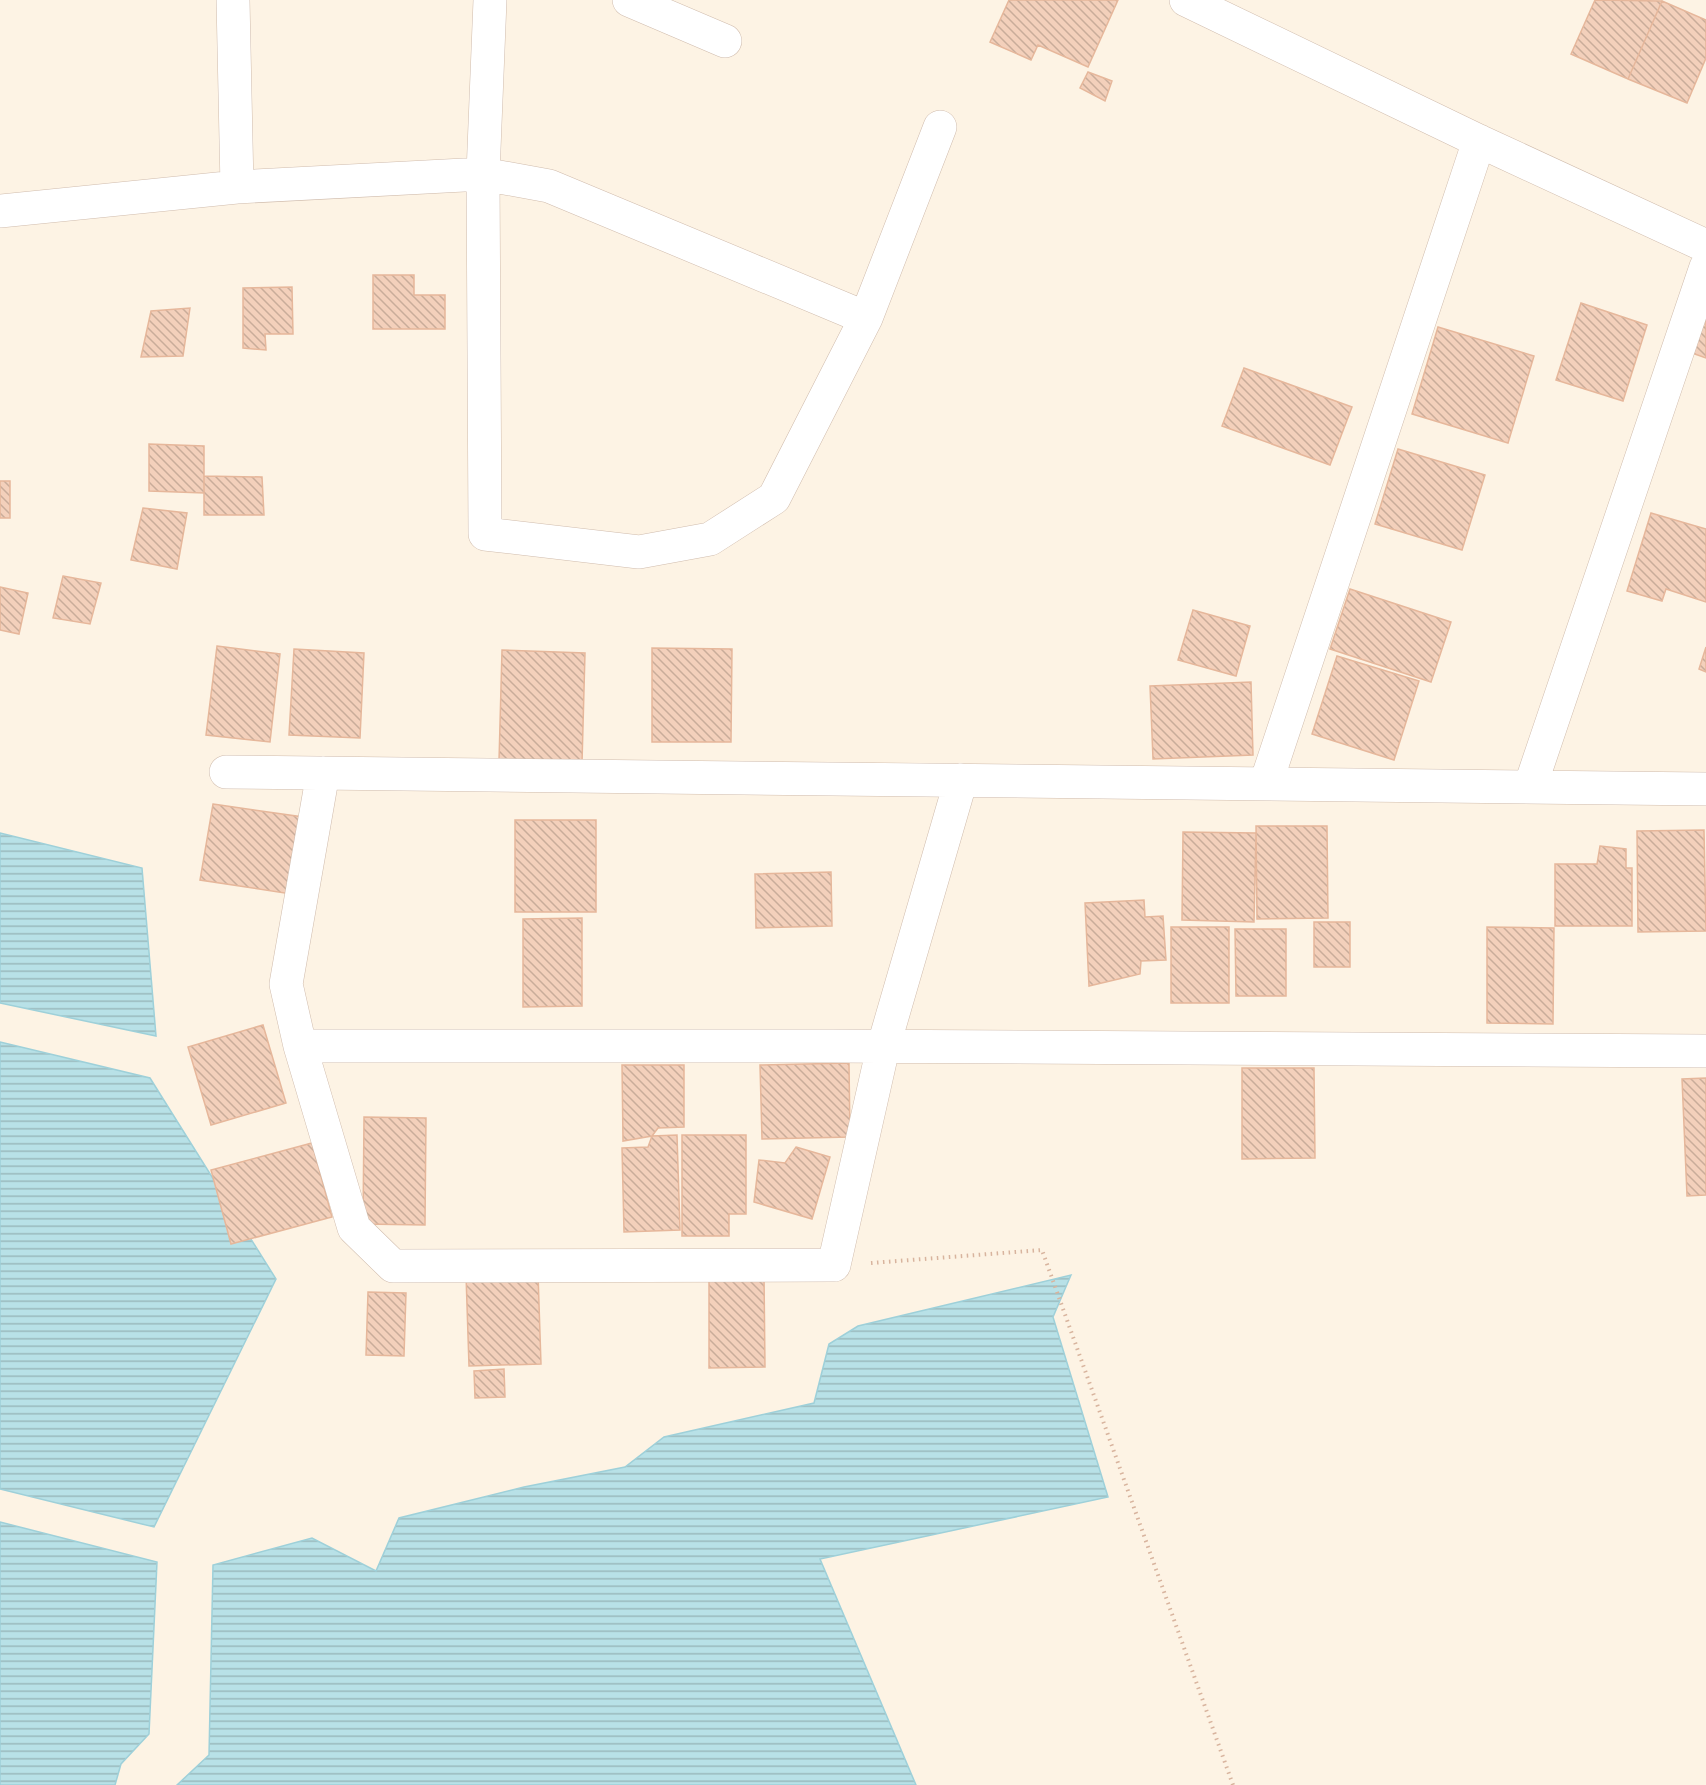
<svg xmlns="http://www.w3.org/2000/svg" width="1706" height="1785" viewBox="0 0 1706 1785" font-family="Arial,sans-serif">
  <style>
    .water { fill: url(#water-rules); stroke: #9ed0d9; stroke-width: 1.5 }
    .building { fill: url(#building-back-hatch); stroke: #e6b79b; stroke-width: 1.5 }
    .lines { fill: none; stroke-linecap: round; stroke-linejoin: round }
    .street-casing { stroke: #d0bcad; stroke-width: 34 }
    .path { stroke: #d8b49e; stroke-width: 4; stroke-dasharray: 1.5 4.5; stroke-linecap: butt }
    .street { stroke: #fff; stroke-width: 33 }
  </style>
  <defs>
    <pattern id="water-rules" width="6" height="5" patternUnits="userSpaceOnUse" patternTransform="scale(1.5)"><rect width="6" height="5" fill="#b8e1e7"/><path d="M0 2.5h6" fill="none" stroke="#9ab9bd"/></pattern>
    <pattern id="building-back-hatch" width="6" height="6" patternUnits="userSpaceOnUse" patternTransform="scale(1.5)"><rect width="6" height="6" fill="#f3d0bb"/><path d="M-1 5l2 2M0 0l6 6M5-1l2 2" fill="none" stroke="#c9ac9a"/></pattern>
  </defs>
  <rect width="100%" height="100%" fill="#fdf3e4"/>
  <path class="water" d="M0,833l142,35 14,168 -156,-33z
    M0,1042l150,36 126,201 -122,248 -154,-38z
    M1071,1275l-18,42 55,180 -288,62 96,226h-739l32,-30 4,-190 99,-27 64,33 23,-53 125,-31 101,-20 39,-30 150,-34 15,-59 29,-18z
    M0,1522l157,40 -8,172 -28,30 -6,21h-115z"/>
  <path class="building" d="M1009,0h109l-30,67 -50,-22 -7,15 -41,-18z
    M1595,0l67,1 -34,78 -57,-25z
    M1662,1l44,19v38l-19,45 -59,-24z
    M1088,72l24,9 -7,20 -25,-13z
    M373,275h41v20h31v34h-72z
    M292,287l1,47h-28l1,16 -23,-2v-60z
    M1581,303l66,22 -24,76 -67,-21z
    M190,308l-7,48 -42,1 10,-46z
    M1706,315v43l-14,-5z
    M1438,327l96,29 -26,87 -96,-29z
    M1244,368l108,39 -22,58 -108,-39z
    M149,444l55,2v47l-55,-2z
    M1398,449l87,26 -23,75 -87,-26z
    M204,476l58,1 2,38h-60z
    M0,481h10v37h-10z
    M143,508l44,5 -10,56 -46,-9z
    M1651,513l55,16v73l-40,-13 -4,12 -35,-10z
    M63,576l38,7 -11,41 -37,-6z
    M0,587l28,6 -9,41 -19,-4z
    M1350,589l101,33 -20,60 -101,-33z
    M1193,610l57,16 -14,50 -58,-16z
    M217,646l63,8 -10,88 -64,-7z
    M1706,647v25l-7,-3z
    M652,648l80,1 -1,93h-79z
    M294,649l70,4 -4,85 -71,-3z
    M502,650l83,3 -3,110 -83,-2z
    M1337,656l82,25 -25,79 -82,-26z
    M1251,682l2,73 -100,4 -3,-73z
    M213,804l90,13 -12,77 -91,-14z
    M515,820h81v92h-81z
    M1256,826h71l1,92 -71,1z
    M1704,830l2,101 -68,1 -1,-101z
    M1183,832l73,1 -2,89 -72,-2z
    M1600,846l26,3v19h6v58h-77v-62h42z
    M831,872l1,54 -76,2 -1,-54z
    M1144,900l1,17 18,-1 3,44 -25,1 -1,13 -51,12 -4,-83z
    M582,918v88l-59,1v-88z
    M1314,922h36v45h-36z
    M1171,927h58v76h-58z
    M1487,927l67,1 -1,96 -66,-1z
    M1235,929h51v67h-50z
    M263,1025l23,78 -75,22 -23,-78z
    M849,1063l1,74 -88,2 -2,-74z
    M622,1065h62v62l-26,1 -6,8 -29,5z
    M1242,1068h72l1,90 -73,1z
    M1706,1078v117l-19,1 -5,-117z
    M364,1117l62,1 -1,107 -62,-1z
    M677,1135l3,95 -56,2 -2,-84 26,-1 4,-11z
    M682,1135h64v79h-17v22h-47z
    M312,1143l20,74 -101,27 -20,-74z
    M796,1147l34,10 -18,62 -58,-17 5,-42 26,3z
    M538,1273l3,91 -72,2 -3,-91z
    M764,1274l1,93 -56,1v-93z
    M368,1292l38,1 -2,63 -38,-1z
    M504,1369l1,28 -30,1 -1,-27z"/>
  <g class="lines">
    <defs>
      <path id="street" d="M233,0l4,187
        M490,0l-7,174 2,360 154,18 71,-13 64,-41 92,-180 74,-191
        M629,0l96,41
        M1186,0l293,141 227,105
        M0,211l237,-24 246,-13 66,12 317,132
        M226,772l1480,17
        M323,773l-37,211 14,62 54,182 39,38 441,-1 49,-217 78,-268
        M1266,783l213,-642
        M1530,787l176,-520
        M300,1046h533l873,5"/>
    </defs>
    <use href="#street" class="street-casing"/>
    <path class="path" d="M871,1263l171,-13 191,535"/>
    <use href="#street" class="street"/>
  </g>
</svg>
